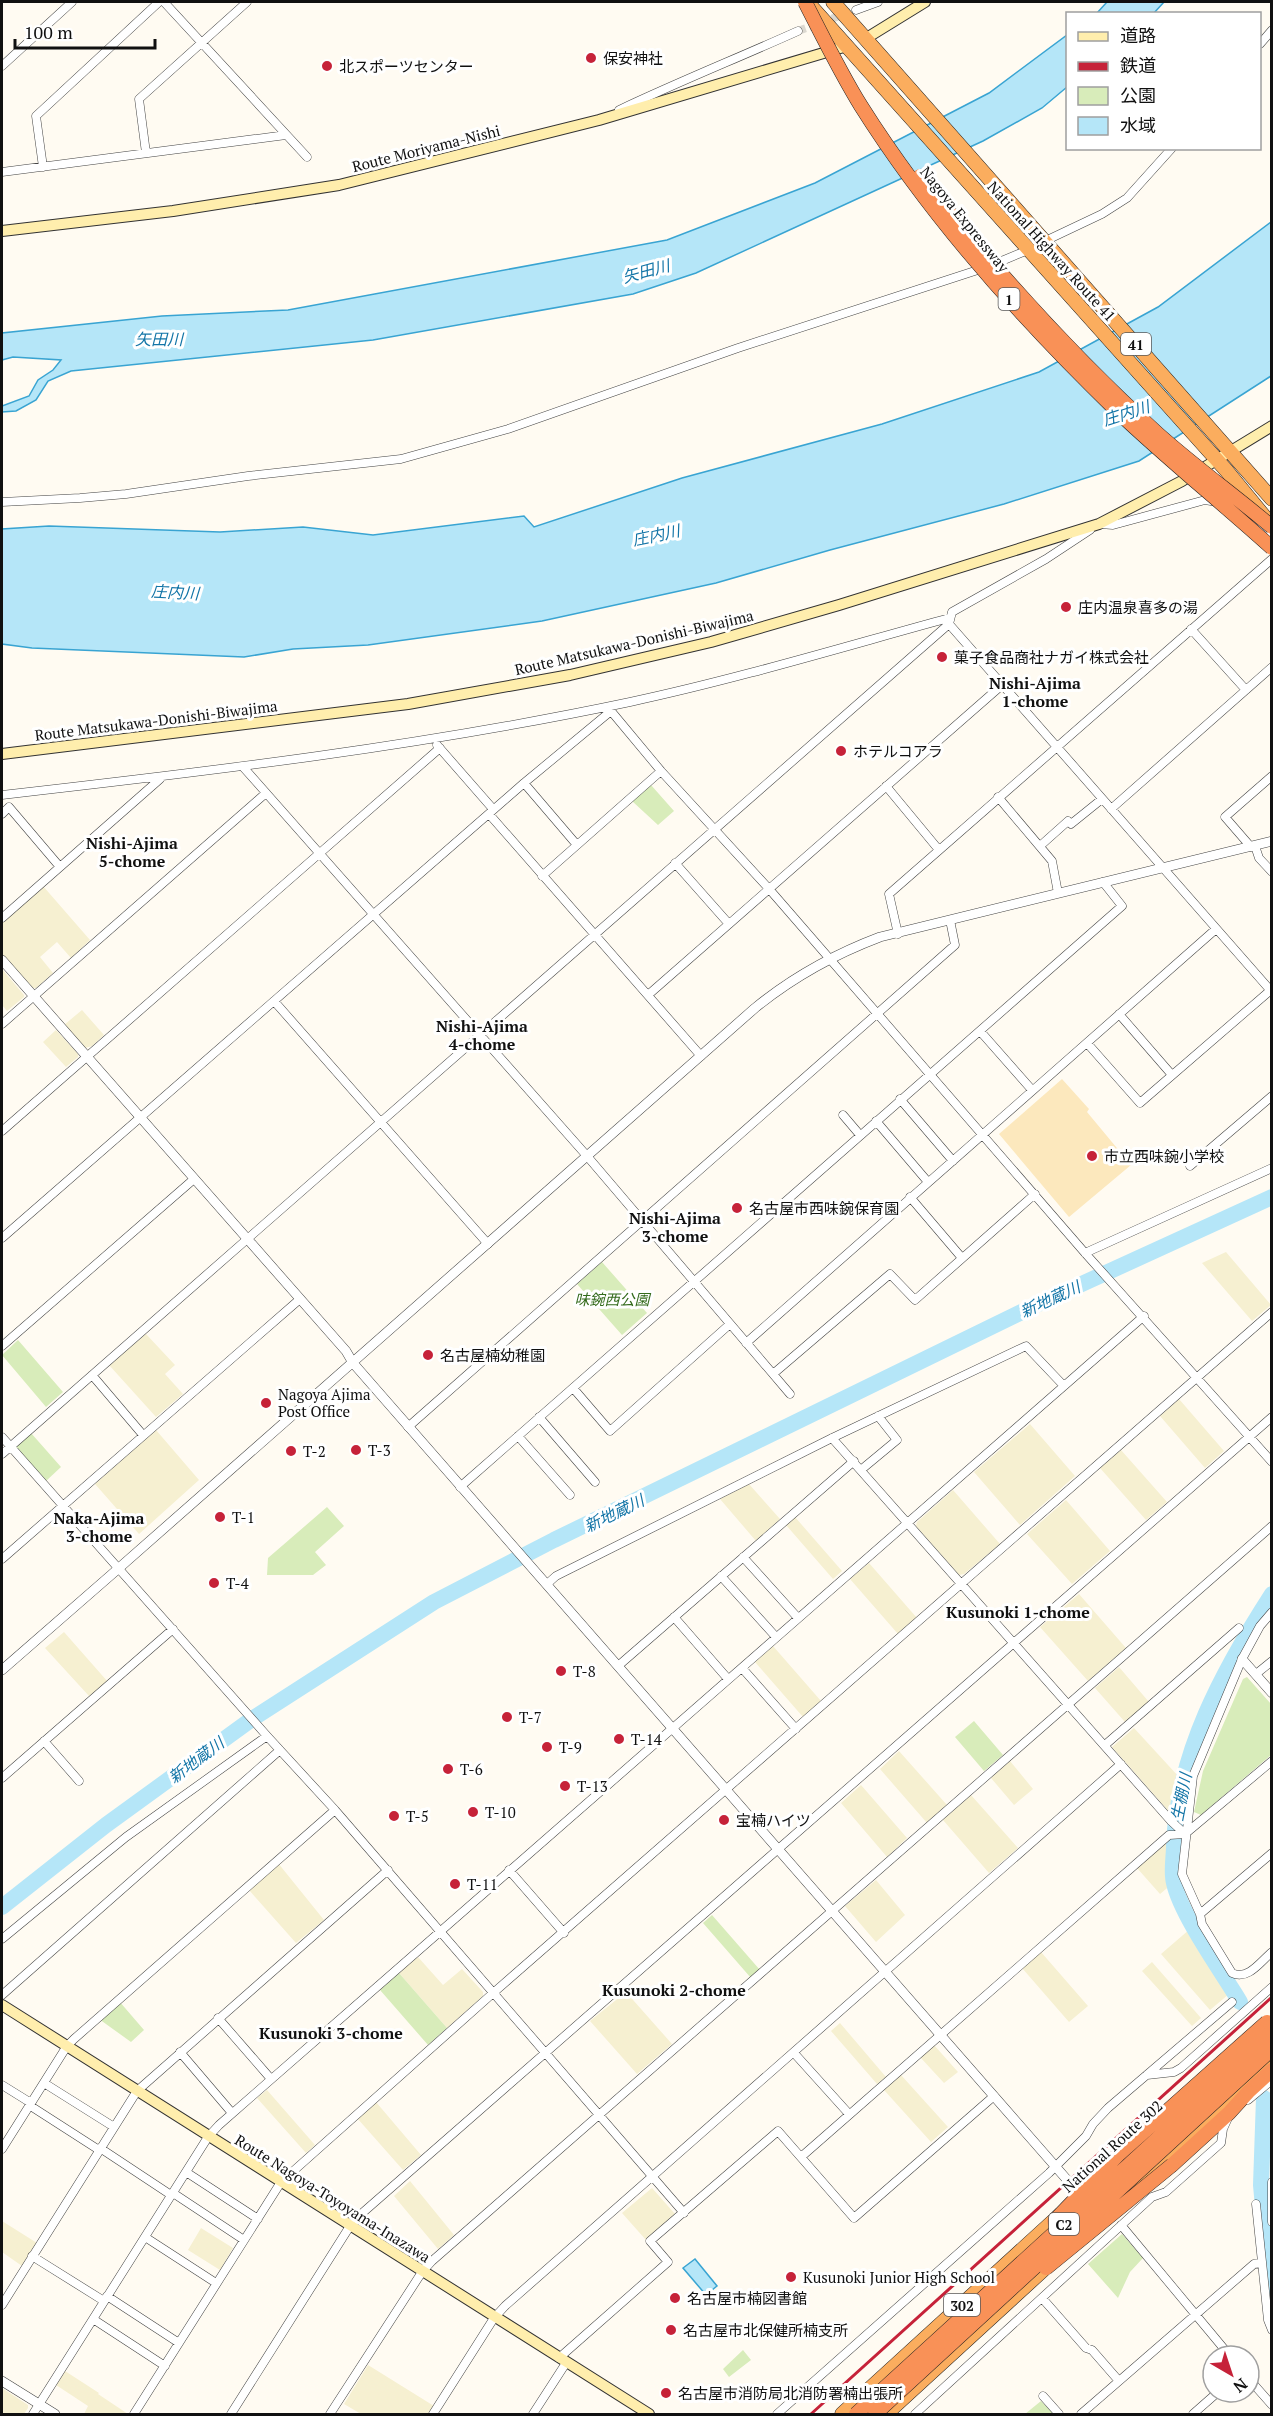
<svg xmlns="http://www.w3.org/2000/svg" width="1273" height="2416" viewBox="0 0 1273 2416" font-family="'PT Serif','Noto Sans JP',serif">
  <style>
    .farmland { fill: #f6f0d1 }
    .green { fill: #d8ecba }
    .sand { fill: #fce8bd }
    .water { fill: #b5e6f8; stroke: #39a4d2; stroke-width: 1.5 }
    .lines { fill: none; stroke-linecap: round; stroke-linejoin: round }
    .river { stroke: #b5e6f8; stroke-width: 16 }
    .minor-tunnel { stroke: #dbd8d0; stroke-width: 8; stroke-dasharray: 8 4; stroke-linecap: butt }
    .minor-casing { stroke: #434343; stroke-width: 9 }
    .tertiary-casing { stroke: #434343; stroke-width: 10 }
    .secondary-casing { stroke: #323232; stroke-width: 12 }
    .trunk-casing { stroke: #212121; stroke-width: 15 }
    .motorway-casing { stroke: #212121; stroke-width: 15 }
    .minor { stroke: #fff; stroke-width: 8 }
    .tertiary { stroke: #fff; stroke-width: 9 }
    .secondary { stroke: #ffeead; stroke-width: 10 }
    .trunk { stroke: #fbad5e; stroke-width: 14 }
    .motorway { stroke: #f99157; stroke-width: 14 }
    .rail { stroke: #c62239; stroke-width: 3 }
    .motorway-bridge-casing { stroke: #212121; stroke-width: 15; stroke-linecap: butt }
    .motorway-bridge { stroke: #f99157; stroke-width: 14 }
    .poi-dot { fill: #c62239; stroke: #fff; stroke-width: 2 }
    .labels { text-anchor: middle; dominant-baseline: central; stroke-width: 6; stroke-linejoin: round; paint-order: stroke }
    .shield { fill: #fff; stroke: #585858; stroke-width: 1.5 }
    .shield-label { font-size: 14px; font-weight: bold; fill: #101010 }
    .poi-label { font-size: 15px; fill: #101010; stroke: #fff; text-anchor: start }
    .street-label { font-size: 15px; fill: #101010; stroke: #fff }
    .park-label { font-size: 15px; font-style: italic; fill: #346b1d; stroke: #fff }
    .water-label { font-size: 16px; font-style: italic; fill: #1375a7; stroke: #fff }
    .neighbourhood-label { font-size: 16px; font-weight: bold; fill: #101010; stroke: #fff }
  </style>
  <rect width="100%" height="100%" fill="#fffbf2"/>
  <path class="farmland" d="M43,886l47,54 -19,18 -14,-16 -17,15 13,16 -17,15h-5l-29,-33v-33z
    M2,969l22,26v2l-17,14 -5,-6z
    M82,1010l22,25 -12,11 -7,2 -21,-23z
    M56,1030l22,24v3l-12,10 -23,-25z
    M1226,1252l45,53 -19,16 -50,-58z
    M146,1334l29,31 -10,9 18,20 -27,23 -47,-52z
    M1179,1399l45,52 -19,17 -45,-52z
    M1030,1424l45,52 -55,49 -46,-53z
    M156,1430l43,50 -60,54 -44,-50z
    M1121,1450l46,52 -21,18 -46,-52z
    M749,1484l31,35 -24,22 -36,-42z
    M953,1490l47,54 -36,30 -5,1 -43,-49 1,-4z
    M1066,1500l44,51 -38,33 -45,-50z
    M795,1517l47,54 -9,8 -47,-54z
    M869,1563l48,55 -19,16 -48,-55z
    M1079,1594l47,54 -38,33 -48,-54z
    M64,1632l44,50 -19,14 -44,-48z
    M773,1646l48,55 -18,16 -48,-55z
    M1119,1667l30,35 -24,20 -30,-34z
    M1134,1728l45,49 -6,39 -61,-69z
    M899,1751l48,54 -20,18 -47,-54z
    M1010,1761l23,28 -19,16 -23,-27z
    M861,1785l46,53 -20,19 -46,-54z
    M971,1795l47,53 -29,25 -46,-53z
    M1168,1841l4,43 -12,10 -23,-26z
    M278,1863l46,57 -28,23 -47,-53z
    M876,1880l29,35 -29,27 -31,-36z
    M1190,1929l39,65 -19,16 -49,-56z
    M1041,1952l47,54 -19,16 -47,-54z
    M418,1957l25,28 19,-16 21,23v4l-36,32 -48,-55z
    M1152,1962l49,56 -9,8 -50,-55z
    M626,1992l46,52 -35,30 -47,-53z
    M840,2023l46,54 -9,7 -46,-53z
    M934,2045l24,27 -14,11 -24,-26z
    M901,2075l47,52 -17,15 -47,-52z
    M267,2090l48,55 -9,8 -49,-55z
    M376,2102l45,53 -18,15 -46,-52z
    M410,2181l44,54 -16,14 -44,-53z
    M652,2188l23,26 -29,26 -24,-27z
    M2,2221l35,22 -15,23 -20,-14z
    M201,2228l32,20 -13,22 -32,-20z
    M368,2365l66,41 -6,8h-67l-17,-10z
    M65,2371l34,22 -1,1 30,20h-44l4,-8 -32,-21z
    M2,2388l26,17v3l-4,6 -22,-1z"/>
  <path class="green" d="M651,785l23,26 -16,14 -26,-24z
    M602,1262l45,51 -25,22 -45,-51z
    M18,1340l45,52 -17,15 -44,-52z
    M31,1433l30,34 -15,14 -31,-35z
    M327,1507l17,19 -29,26 11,13 -13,10h-46l1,-17z
    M1247,1677l24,27v51l-70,60 -7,-3 9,-41 40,-92z
    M974,1721l29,34 -19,16 -29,-34z
    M712,1915l48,55 -9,8 -48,-55z
    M399,1973l48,55 -19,17 -48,-55z
    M119,2001l25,29 -13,12 -32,-23z
    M1122,2234l21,24 -13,14 -12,26 -30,-34z
    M743,2350l8,10 -22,17 -6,-8z
    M1041,2401l13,13h-29z"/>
  <path class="sand" d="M1062,1079l27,30 -2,3 44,53 -62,52 -70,-83z"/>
  <path class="water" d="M1107,2h57l-10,11h-57z
    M1067,35v52l-25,21 -59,33 -287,132 -63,21 -260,46 -302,31 -23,10 -12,19 -20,11 -14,1v-6l27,-10 9,-16 15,-10 8,-10 -48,-3 -11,3v-27l160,-17 126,-6 379,-70 148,-57 174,-90z
    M1271,222v154l-132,85 -135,43 -174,46 -114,33 -174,38 -174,24 -75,4 -49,8 -212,-9 -30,-4v-115l47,-3 171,6 83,-5 70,8 151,-19 10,11 148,-49 200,-54 157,-52 119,-65z
    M695,2259l22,27 -11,9 -23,-27z"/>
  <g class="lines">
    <path class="river" d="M2,1907l104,-82 146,-106 182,-117 120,-62 484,-236 234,-107
      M1240,2002c-18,-30 -59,-87 -66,-119 -3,-11 0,-26 0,-37 3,-92 49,-176 98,-252
      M1264,2098l-3,87 11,123"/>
    <path class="minor-tunnel" d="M798,31l58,-21"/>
    <defs>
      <path id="minor" d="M164,2l143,155
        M856,10l22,-8
        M1260,44l12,-14
        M2,66l70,-64
        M619,110c59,-28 119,-52 179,-79
        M146,153l-7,-54 108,-97
        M43,167l-7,-51 123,-114
        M2,172l284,-37
        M1045,241l57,-27 25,-16 45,-50
        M2,502l78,-4 46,-4 122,-18 153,-17 107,-30 230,-81 249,-81 41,-17
        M1248,514l24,25
        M1100,524l13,1 92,-25 12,2
        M1090,530l-44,29 -94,53 -3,12 323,368
        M1191,629l55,61
        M437,745l56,64
        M244,768l343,388 203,238
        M524,783l53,62
        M886,786l53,64
        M2,795c211,-24 420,-49 628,-93 107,-23 213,-55 319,-84
        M998,797l54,64 6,32
        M1111,809l161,-142
        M2,814l7,-7 51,60
        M489,814l212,242
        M1040,846l28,-25 3,3 31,-25
        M1255,846l4,12 13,14
        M1251,847l-26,-30 47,-41
        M675,863l54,61
        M542,876l119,-105
        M2,918l158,-139
        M898,934l-9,-40 383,-335
        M648,995l354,-310
        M274,1001l214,243
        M1119,1014l53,61
        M2,1024l264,-231
        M980,1031l52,59
        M1087,1043l53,60 132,-114
        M900,1099l53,62
        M843,1115l17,20
        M876,1121l52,61
        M2,1131l438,-383
        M1190,1166l82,-70
        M910,1197l52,61
        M2,1238l522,-455 87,-72 50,60 109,119 315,363 187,209
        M1085,1253l187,-85
        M746,1343l470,-414
        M2,1346l192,-167
        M773,1374l117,-100 25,26 120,-106
        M92,1375l51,60
        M573,1388l37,43 120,-107
        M539,1417l56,65
        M408,1427l547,-482 -5,-25
        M518,1436l52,59
        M2,1437l265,299 68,74 349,403
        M832,1438l339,383 14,13
        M2,1454l947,-830
        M862,1469l35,-29 -19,-24
        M460,1487l662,-581 -19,-24
        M743,1557l55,61
        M2,1559l298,-260
        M721,1576l55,61
        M547,1584l9,-8 276,-138 194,-92 38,40
        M1272,1612l-12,14 -18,33 -49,117 -11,98 18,40 2,10 30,49c16,8 29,-12 40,-21
        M674,1617l54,62
        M618,1666l236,-205
        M742,1668l54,61
        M1256,1674l16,-13
        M44,1741l35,40
        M1105,1745l134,-117
        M2,1778l171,-149
        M509,1870l55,63
        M1200,1914l72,-61
        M2,1939l124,-102 141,-101
        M2,1995l278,-245
        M218,2018l53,61
        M180,2052l52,61
        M794,2053l55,61
        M1147,2075l27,-3 7,-4 91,-81
        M44,2083l70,44
        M2,2085l29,18
        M1248,2100l24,-20
        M29,2105l70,45
        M100,2148l71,47
        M2,2149l65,-103 7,-7 261,-229
        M801,2157l368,-322 16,-1 87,-73
        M186,2172l72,47
        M1272,2182v40
        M173,2193l71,47
        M1256,2204l12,116 4,10
        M1121,2225l109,131
        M145,2237l71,46
        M32,2256l72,45
        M107,2296l72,47
        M1042,2298l44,50 6,2 27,31
        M2,2305l135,-214 251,-221
        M93,2319l72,47
        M559,2358l109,-96 -18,-21 128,-110 76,87 140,-122
        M1249,2379l23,26
        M1043,2396l16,18
        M33,2414l175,-277 11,-12 925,-809
        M134,2414l147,-232 211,-188 780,-682
        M231,2414l119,-188 10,-11 912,-798
        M330,2414l92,-142 10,-11 840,-735
        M433,2414l61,-96 11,-12 616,-542
        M533,2414l33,-51
        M777,2414l272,-241 37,-37 7,-12 15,-16 124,-106
        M915,2414l237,-217 14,-5 55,-49 2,-14 5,-11
        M1081,2414l173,-150 8,-1
        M1193,2414l25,-22"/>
      <path id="tertiary" d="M2,960l344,391 7,12 730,835
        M1242,1659l30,34
        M2,1670l117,-102 636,-560c38,-31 80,-54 125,-71l392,-96
        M2,2381l53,33"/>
      <path id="secondary" d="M865,39l60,-37
        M2,231l171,-20 166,-26 260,-65 248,-74
        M2,754l406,-50 162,-29 141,-33 128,-37 260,-81 83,-43 90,-55
        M2,2005l647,409"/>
      <path id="trunk" d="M833,2l439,497
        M809,4l417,466 42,51
        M1129,2193l143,-130
        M842,2414l219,-200
        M886,2414l168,-154"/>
      <path id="motorway" d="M1172,2165l57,-52 20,-22 23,-21"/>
    </defs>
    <use href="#minor" class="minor-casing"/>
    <use href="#tertiary" class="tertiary-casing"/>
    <use href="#secondary" class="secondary-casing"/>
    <use href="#trunk" class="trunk-casing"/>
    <use href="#motorway" class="motorway-casing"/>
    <use href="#minor" class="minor"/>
    <use href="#tertiary" class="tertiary"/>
    <use href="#secondary" class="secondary"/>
    <use href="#trunk" class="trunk"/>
    <use href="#motorway" class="motorway"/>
    <path class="rail" d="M811,2414l461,-417"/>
    <defs>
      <path id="motorway-bridge" d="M805,2c18,35 35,70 56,104 70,111 159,211 254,303 50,48 105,92 157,139
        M920,176c72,91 152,180 238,258 37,33 76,61 114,93
        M1054,2221l65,-67 148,-132
        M1046,2268l126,-103
        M856,2414l416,-380
        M875,2414l397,-365"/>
    </defs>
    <use href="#motorway-bridge" class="motorway-bridge-casing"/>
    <use href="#motorway-bridge" class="motorway-bridge"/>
  </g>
  <g class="poi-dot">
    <circle cx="591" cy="58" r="6"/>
    <circle cx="327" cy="66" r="6"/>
    <circle cx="1066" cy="607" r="6"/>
    <circle cx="942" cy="657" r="6"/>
    <circle cx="841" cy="751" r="6"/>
    <circle cx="1092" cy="1156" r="6"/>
    <circle cx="737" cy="1208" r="6"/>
    <circle cx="428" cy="1355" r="6"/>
    <circle cx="266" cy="1403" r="6"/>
    <circle cx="356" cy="1450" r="6"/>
    <circle cx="291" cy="1451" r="6"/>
    <circle cx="220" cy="1517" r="6"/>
    <circle cx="214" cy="1583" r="6"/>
    <circle cx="561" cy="1671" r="6"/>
    <circle cx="507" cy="1717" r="6"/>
    <circle cx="619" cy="1739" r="6"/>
    <circle cx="547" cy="1747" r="6"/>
    <circle cx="448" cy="1769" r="6"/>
    <circle cx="565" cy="1786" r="6"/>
    <circle cx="473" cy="1812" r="6"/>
    <circle cx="394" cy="1816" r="6"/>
    <circle cx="724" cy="1820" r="6"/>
    <circle cx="455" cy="1884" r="6"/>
    <circle cx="791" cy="2277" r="6"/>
    <circle cx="675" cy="2298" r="6"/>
    <circle cx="671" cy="2330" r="6"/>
    <circle cx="666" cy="2393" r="6"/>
  </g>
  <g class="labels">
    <g class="shield">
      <rect x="998.5" y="288" width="21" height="22" rx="4.5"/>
      <rect x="1121" y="333" width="30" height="22" rx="4.5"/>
      <rect x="1049" y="2213" width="30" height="22" rx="4.5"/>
      <rect x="944" y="2294" width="36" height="22" rx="4.5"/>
    </g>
    <g class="shield-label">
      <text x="1009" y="299">1</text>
      <text x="1136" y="344">41</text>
      <text x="1064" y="2224">C2</text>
      <text x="962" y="2305">302</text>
    </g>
    <g class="poi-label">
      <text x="603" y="58">保安神社</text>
      <text x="339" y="66">北スポーツセンター</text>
      <text x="1078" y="607">庄内温泉喜多の湯</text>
      <text x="954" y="657">菓子食品商社ナガイ株式会社</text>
      <text x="853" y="751">ホテルコアラ</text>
      <text x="1104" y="1156">市立西味鋺小学校</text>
      <text x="749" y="1208">名古屋市西味鋺保育園</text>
      <text x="440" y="1355">名古屋楠幼稚園</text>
      <text x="278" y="1394">Nagoya Ajima<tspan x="278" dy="17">Post Office</tspan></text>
      <text x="368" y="1450">T-3</text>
      <text x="303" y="1451">T-2</text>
      <text x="232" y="1517">T-1</text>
      <text x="226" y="1583">T-4</text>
      <text x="573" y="1671">T-8</text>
      <text x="519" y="1717">T-7</text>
      <text x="631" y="1739">T-14</text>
      <text x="559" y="1747">T-9</text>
      <text x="460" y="1769">T-6</text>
      <text x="577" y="1786">T-13</text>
      <text x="485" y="1812">T-10</text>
      <text x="406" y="1816">T-5</text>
      <text x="736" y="1820">宝楠ハイツ</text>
      <text x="467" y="1884">T-11</text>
      <text x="803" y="2277">Kusunoki Junior High School</text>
      <text x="687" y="2298">名古屋市楠図書館</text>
      <text x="683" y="2330">名古屋市北保健所楠支所</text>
      <text x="678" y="2393">名古屋市消防局北消防署楠出張所</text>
    </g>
    <g class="street-label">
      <text transform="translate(426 148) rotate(-14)">Route Moriyama-Nishi</text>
      <text transform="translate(965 219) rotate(51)">Nagoya Expressway</text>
      <text transform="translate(1052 251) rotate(48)">National Highway Route 41</text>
      <text transform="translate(634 642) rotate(-13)">Route Matsukawa-Donishi-Biwajima</text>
      <text transform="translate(156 720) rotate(-7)">Route Matsukawa-Donishi-Biwajima</text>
      <text transform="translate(1112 2146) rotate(-42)">National Route 302</text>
      <text transform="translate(333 2198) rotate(32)">Route Nagoya-Toyoyama-Inazawa</text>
    </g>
    <g class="park-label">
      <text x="612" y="1299">味鋺西公園</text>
    </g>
    <g class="water-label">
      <text transform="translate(646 271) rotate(-15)">矢田川</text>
      <text x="159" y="339">矢田川</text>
      <text transform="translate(1126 413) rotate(-18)">庄内川</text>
      <text transform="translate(656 535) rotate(-12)">庄内川</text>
      <text transform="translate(175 592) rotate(3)">庄内川</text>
      <text transform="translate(1050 1299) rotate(-25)">新地蔵川</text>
      <text transform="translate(614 1513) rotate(-26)">新地蔵川</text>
      <text transform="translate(196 1760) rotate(-37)">新地蔵川</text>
      <text transform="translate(1181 1797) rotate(-79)">生棚川</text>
    </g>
    <g class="neighbourhood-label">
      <text x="1035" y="683">Nishi-Ajima<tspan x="1035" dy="18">1-chome</tspan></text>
      <text x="132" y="843">Nishi-Ajima<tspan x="132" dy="18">5-chome</tspan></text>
      <text x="482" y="1026">Nishi-Ajima<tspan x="482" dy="18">4-chome</tspan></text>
      <text x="675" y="1218">Nishi-Ajima<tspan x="675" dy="18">3-chome</tspan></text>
      <text x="99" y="1518">Naka-Ajima<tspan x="99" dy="18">3-chome</tspan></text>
      <text x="1018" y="1612">Kusunoki 1-chome</text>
      <text x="674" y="1990">Kusunoki 2-chome</text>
      <text x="331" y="2033">Kusunoki 3-chome</text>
    </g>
  </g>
  <rect width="1273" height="2416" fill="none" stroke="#101010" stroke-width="6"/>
  <rect x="1066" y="12" width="195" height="138" fill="#ffffff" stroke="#9f9f9f" stroke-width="1.5"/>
  <rect x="1078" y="32" width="30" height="9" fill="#ffeead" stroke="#9f9f9f" stroke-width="1.5"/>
  <text x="1120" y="42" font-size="18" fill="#101010">道路</text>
  <rect x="1078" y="62" width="30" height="9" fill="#c62239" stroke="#9f9f9f" stroke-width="1.5"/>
  <text x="1120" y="72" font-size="18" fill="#101010">鉄道</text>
  <rect x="1078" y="87" width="30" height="18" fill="#d8ecba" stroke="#9f9f9f" stroke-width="1.5"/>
  <text x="1120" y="102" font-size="18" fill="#101010">公園</text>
  <rect x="1078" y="117" width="30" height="18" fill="#b5e6f8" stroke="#9f9f9f" stroke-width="1.5"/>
  <text x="1120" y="132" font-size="18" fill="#101010">水域</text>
  <g transform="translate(1231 2374) rotate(141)"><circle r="28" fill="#ffffff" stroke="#9f9f9f" stroke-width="1.5"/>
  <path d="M0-4.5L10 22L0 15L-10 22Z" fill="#c62239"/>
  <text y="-9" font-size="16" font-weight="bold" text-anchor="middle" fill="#101010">N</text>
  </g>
  <path d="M15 39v9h140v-9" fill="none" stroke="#101010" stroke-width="3"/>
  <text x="24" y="39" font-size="18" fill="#101010" stroke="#ffffff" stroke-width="4.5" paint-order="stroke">100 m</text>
</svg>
